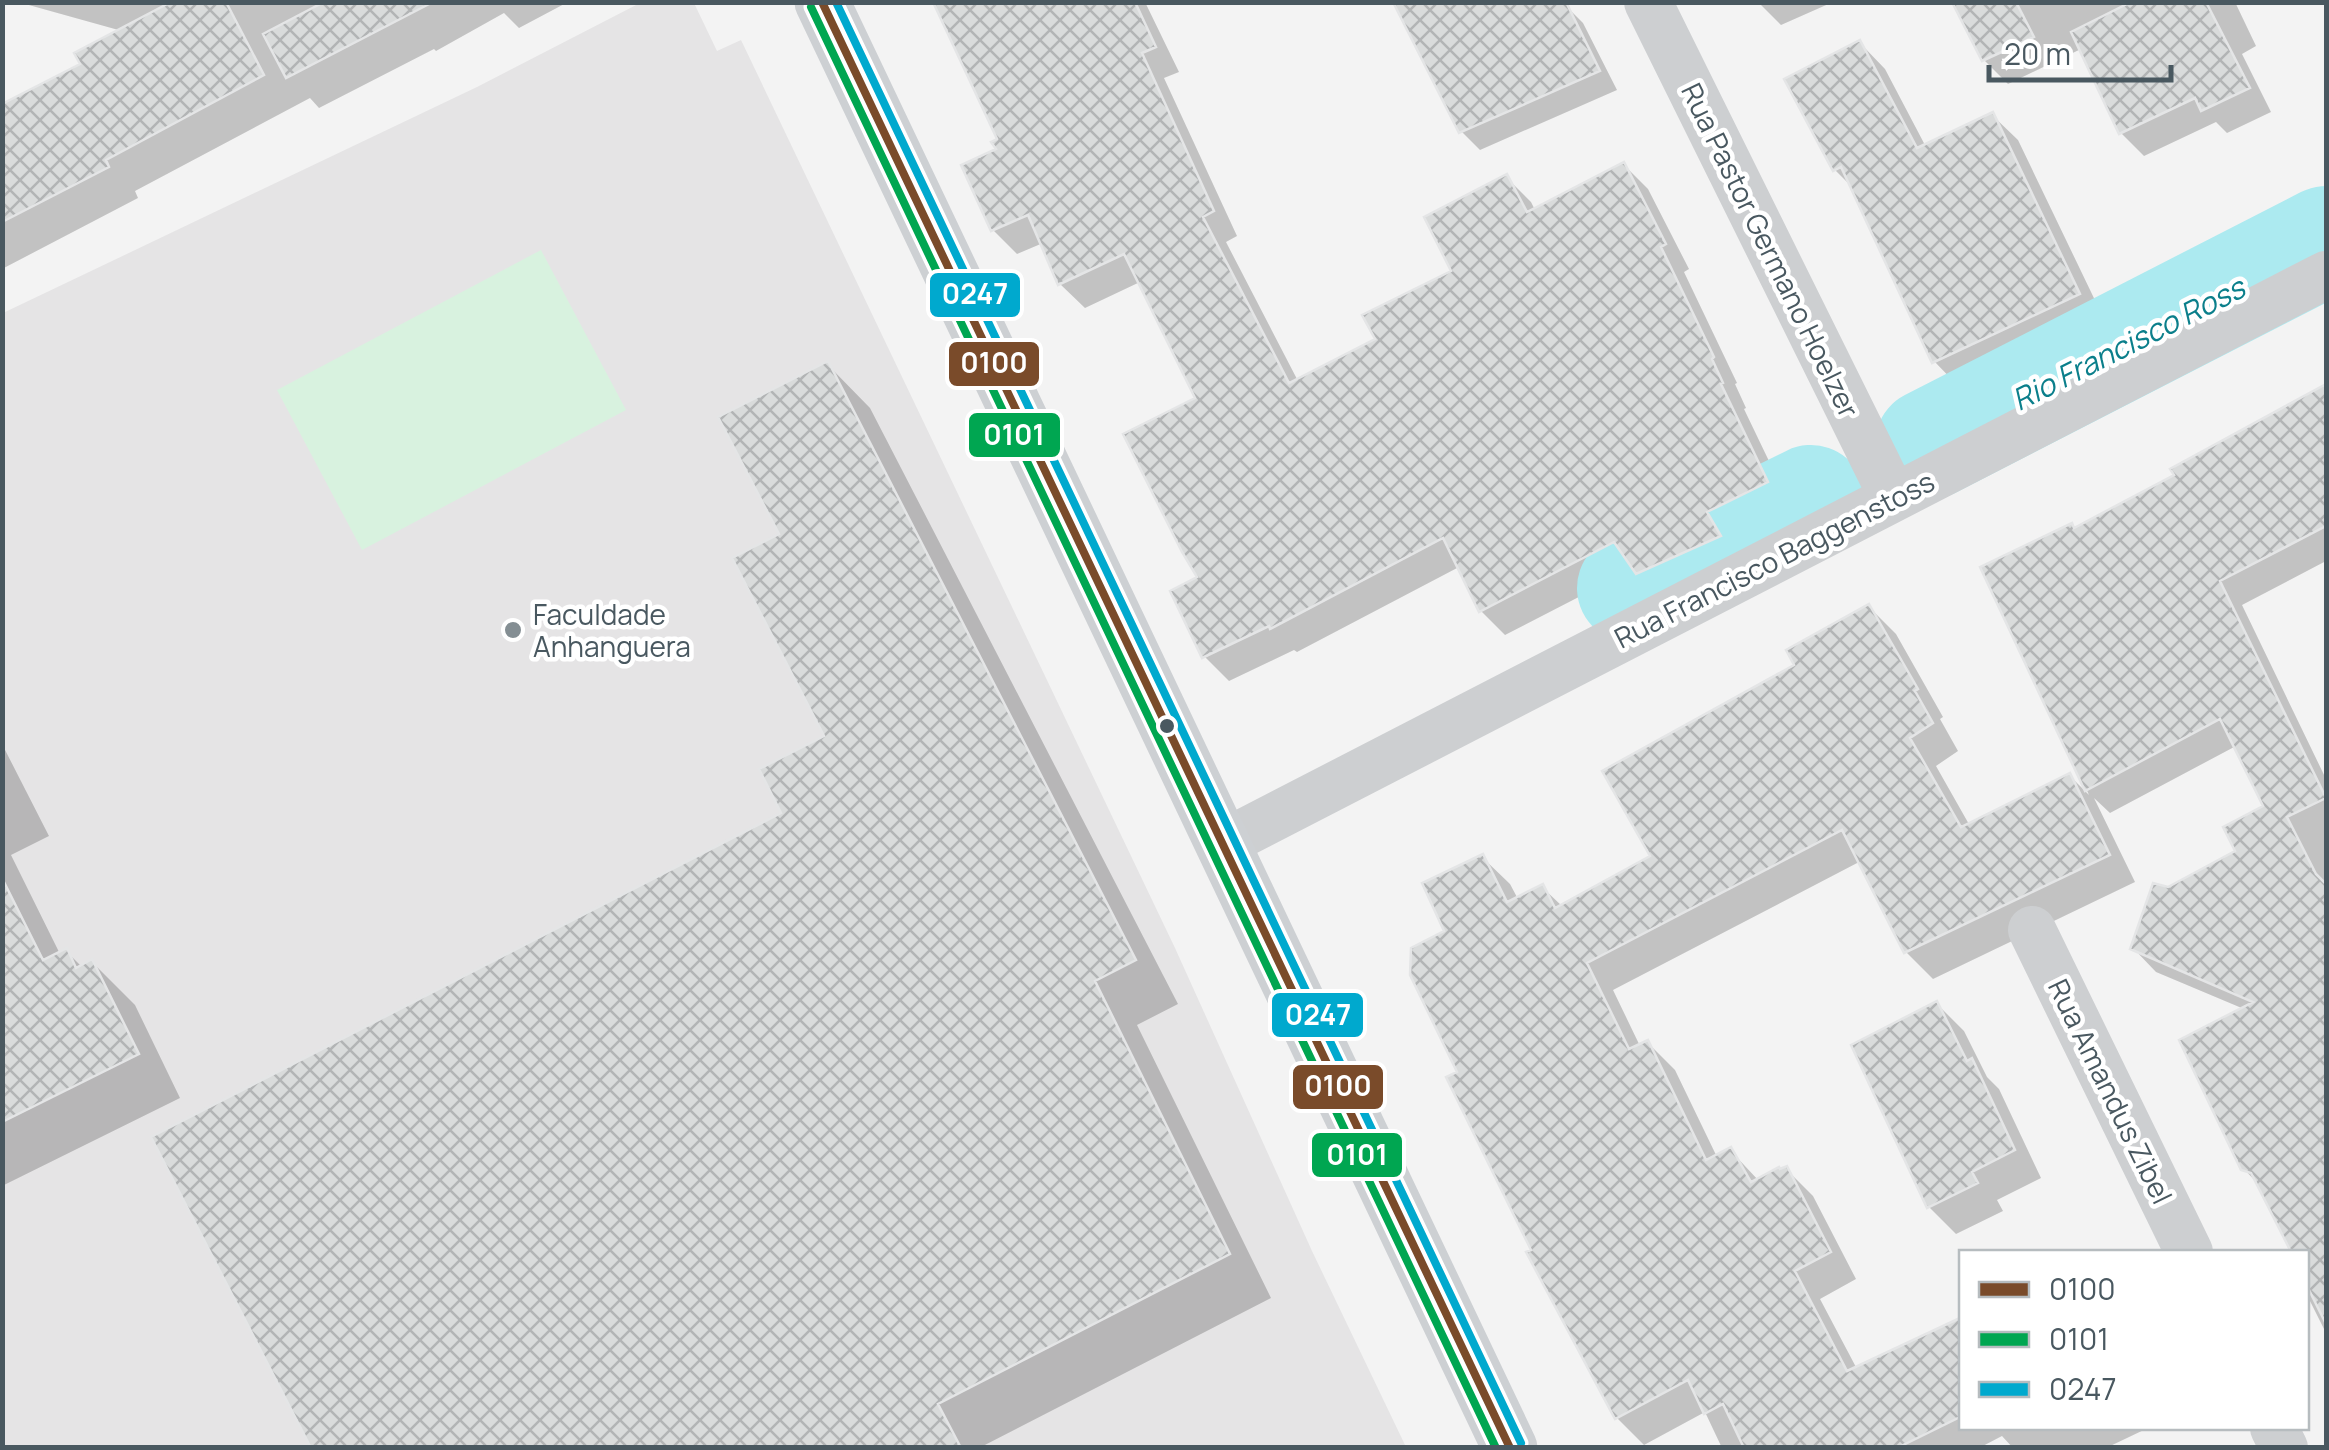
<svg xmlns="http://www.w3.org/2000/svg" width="2329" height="1450" viewBox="0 0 2329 1450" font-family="Manrope,sans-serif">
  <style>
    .education { fill: #e5e4e5 }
    .green { fill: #d8f2df }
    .shadow { fill: #0003 }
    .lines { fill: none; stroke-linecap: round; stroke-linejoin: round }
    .river { stroke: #aceaf0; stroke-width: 110 }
    .building { fill: url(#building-cross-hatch); stroke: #e4e5e6; stroke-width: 2.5 }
    .street { stroke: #cdcfd1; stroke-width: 48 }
    .secondary { stroke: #cdd0d3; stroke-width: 55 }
    .bus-1-casing { stroke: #fff; stroke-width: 15 }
    .bus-2-casing { stroke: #fff; stroke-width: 15 }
    .bus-3-casing { stroke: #fff; stroke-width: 15 }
    .bus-1 { stroke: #7a4b2a; stroke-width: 8 }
    .bus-2 { stroke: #00a651; stroke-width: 8 }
    .bus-3 { stroke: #00a9ce; stroke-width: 8 }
    .poi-dot { fill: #848e93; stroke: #fff; stroke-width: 4 }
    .bus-dot { fill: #495860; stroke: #fff; stroke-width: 4 }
    .labels { text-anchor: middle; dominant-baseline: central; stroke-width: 9; stroke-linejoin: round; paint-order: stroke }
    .street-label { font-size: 28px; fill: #495860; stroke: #fff }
    .poi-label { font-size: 28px; fill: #495860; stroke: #fff; text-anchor: start }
    .water-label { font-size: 30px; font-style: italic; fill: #0b7f8b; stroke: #fff }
    .line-badge { stroke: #fff; stroke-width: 4 }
    .badge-label { font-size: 28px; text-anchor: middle; font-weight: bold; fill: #fff }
  </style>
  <defs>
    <pattern id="building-cross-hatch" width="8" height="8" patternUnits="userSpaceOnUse" patternTransform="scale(2.5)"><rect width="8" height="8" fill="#d9dbdb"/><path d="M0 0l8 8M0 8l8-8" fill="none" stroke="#b2b4b5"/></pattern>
  </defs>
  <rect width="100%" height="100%" fill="#f3f3f3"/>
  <path class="education" d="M640,3h54l23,48 24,-11 434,908 137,303 94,196 -1403,1v-1135l474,-226z"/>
  <path class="green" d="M541,250l85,160 -264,140 -85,-160z"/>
  <path class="shadow" d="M18,2h550l-49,26 -15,-15 -68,38 -2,-2 -115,59 -9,-10 -175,93 3,7 -136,71v-162l81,-42 39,-34z
    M968,2h177l34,70 -15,6 73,158 -11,6 72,139 80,-41 76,-68 52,-95 25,25 4,8 89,-45 24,24 41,80 -5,3 53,111 -2,1 11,24 -2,1 47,98 -62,30 15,24 -81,36 -28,-29 -130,67 -24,-24 -22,-44 -162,85 -3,-2 -65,31 -25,-25 -6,-256 -58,-118 -55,26 -25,-24 -17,-41 -26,11 -24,-24 8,-90z
    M1758,2h75l-52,23z
    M1955,2h280l21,44 -14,8 29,58 -44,21 -11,-11 -72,34 -23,-23 -40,-84 -73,35 -24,-24z
    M1564,4l19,19 34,67 -137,60 -19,-19z
    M1860,43l25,26 41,78 66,-32 26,25 86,179 -145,68 -25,-26 -81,-173 -18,-18z
    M827,364l43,44 308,596 -41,21 134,273 -292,150h-665l470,-634 43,-77 -44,-201z
    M2326,388v173l-84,44 84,174v554l-20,-40v-41h-13l-34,-67 -16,-17 1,-159 -88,-37 -23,-24 35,-58 70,-38 28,-45 -30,-61 -126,67 -16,-15 41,84 -202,97 -27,-27 -45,-91 -248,129 27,56 8,-3 27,27 42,87 13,-7 29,31 27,-12 27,27 43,83 -36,20 37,70 105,-49v108h186l-42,20h-93l-11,-12 -23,12h-257l-17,-36 -61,33 -27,-27 -83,-167 -74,-178 -12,-141 34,-75 28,27 8,15 24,-12 21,20 91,-50 143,-191 72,-59 27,27 47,83 -3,2 18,32 -22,15 34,60 100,-50 19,19 -105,-227 91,-38 103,-54 -4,-6z
    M2,744l47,92 -38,19 49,99 6,-3 16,16 10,-5 43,43 45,93 -178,88z
    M1937,1004l27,27 23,46 12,12 42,89 -44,22 6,11 -47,23 -27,-27z"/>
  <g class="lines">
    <path class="river" d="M1930,444l396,-203
      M1632,588l179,-88"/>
  </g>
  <path class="building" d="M171,2h55l38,73 -158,85 3,7 -107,55v-118l78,-40 -6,-11z
    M324,2h109l-147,76 -23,-44z
    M933,2h202l21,45 -14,6 72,158 -11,6 86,166 86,-44 -13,-24 89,-44 -27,-54 83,-43 20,38 97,-50 42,82 -5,3 53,110 -2,2 11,24 -2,1 47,98 -61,30 14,24 -85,38 -22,-32 -135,70 -36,-74 -173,91 -1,-3 -67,32 -32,-67 27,-14 -15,-25 -59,-118 72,-36 -71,-144 -66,31 -30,-70 -37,16 -30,-66 35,-16 -5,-7 6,-3z
    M1393,2h173l34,69 -141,62z
    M1952,2h64l18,35 -52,24z
    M2131,2h75l44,86 -49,23 -6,-13 -76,36 -48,-102z
    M1860,40l57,108 76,-36 87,182 -148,69 -91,-196 -8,4 -49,-92z
    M828,361l308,599 -41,21 135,273 -292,150 23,44h-650l-160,-311 630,-324 -22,-44 65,-33 -92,-178 47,-24 -61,-117z
    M2326,384v142l-106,55 106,217 -39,19 29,57 10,10v440l-20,-40v-32h-15l-40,-79 -10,-3 -62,-130 74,-38 -123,-53 23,-66 15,4 67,-36 -12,-24 40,-21 -43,-87 -135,72 -105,-224 92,-44 2,5 100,-53 -4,-6z
    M1869,604l49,85 -3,2 18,32 -23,15 51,89 109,-54 40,82 -206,98 -62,-123 -255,133 42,86 19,-9 58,120 25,-13 20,35 28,-15 1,2 7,-3 44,86 -36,19 52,100 115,-54v99l-65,32h-153l-21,-44 -19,10 -16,-34 -73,39 -89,-167 5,-2 -85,-173 11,-5 -47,-97 1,-27 33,-17 -22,-48 61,-29 24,48 36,-18 12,24 95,-52 -48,-85 192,-106 -8,-15z
    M2,878l41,82 24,-12 9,20 16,-9 47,95 -137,68z
    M1937,1001l30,60 5,-3 43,92 -43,22 6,11 -51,25 -76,-163z"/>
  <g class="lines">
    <path class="street" d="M1648,2l245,495
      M1222,844l1104,-569
      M2032,930l157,322
      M2274,1428l10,20"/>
    <path class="secondary" d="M822,2l688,1446"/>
    <defs>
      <path id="bus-1" d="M822,2l688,1446"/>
      <path id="bus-2" d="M811,7l685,1441"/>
      <path id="bus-3" d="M836,2l685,1441"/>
    </defs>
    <use href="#bus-1" class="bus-1-casing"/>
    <use href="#bus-2" class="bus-2-casing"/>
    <use href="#bus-3" class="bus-3-casing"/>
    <use href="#bus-1" class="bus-1"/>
    <use href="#bus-2" class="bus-2"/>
    <use href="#bus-3" class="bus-3"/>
  </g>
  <circle class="poi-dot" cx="513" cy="630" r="10"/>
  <circle class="bus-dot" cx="1167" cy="726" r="9"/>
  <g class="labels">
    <g class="street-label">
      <text transform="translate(1771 250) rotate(64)">Rua Pastor Germano Hoelzer</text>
      <text transform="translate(1774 559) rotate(-27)">Rua Francisco Baggenstoss</text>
      <text transform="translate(2111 1091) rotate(64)">Rua Amandus Zibel</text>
    </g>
    <g class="poi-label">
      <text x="533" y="614">Faculdade<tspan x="533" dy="32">Anhanguera</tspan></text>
    </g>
    <g class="water-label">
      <text transform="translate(2128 343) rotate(-27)">Rio Francisco Ross</text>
    </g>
  </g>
  <g class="line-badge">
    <rect x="928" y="271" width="94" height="48" rx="10" fill="#00a9ce"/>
    <rect x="947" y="340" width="94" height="48" rx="10" fill="#7a4b2a"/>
    <rect x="967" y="411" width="95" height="48" rx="10" fill="#00a651"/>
    <rect x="1270" y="991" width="95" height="48" rx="10" fill="#00a9ce"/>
    <rect x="1291" y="1063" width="94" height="48" rx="10" fill="#7a4b2a"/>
    <rect x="1310" y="1131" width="94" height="48" rx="10" fill="#00a651"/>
  </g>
  <g class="badge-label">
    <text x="975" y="304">0247</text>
    <text x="994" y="373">0100</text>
    <text x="1014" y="445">0101</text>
    <text x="1318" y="1025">0247</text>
    <text x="1338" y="1096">0100</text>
    <text x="1357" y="1165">0101</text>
  </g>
  <rect width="2329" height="1450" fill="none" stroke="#495860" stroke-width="10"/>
  <rect x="1959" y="1250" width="350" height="180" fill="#ffffff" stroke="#b6bcbf" stroke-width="2.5"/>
  <rect x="1979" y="1282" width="50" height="15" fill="#7a4b2a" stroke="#b6bcbf" stroke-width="2.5"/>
  <text x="2049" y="1300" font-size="30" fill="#495860">0100</text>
  <rect x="1979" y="1332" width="50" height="15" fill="#00a651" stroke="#b6bcbf" stroke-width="2.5"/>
  <text x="2049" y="1350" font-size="30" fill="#495860">0101</text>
  <rect x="1979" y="1382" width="50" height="15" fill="#00a9ce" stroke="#b6bcbf" stroke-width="2.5"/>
  <text x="2049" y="1400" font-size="30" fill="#495860">0247</text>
  <path d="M1989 65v15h182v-15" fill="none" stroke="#495860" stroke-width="5"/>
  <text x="2004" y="65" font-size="30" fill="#495860" stroke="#ffffff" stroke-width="8" paint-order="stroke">20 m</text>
</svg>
